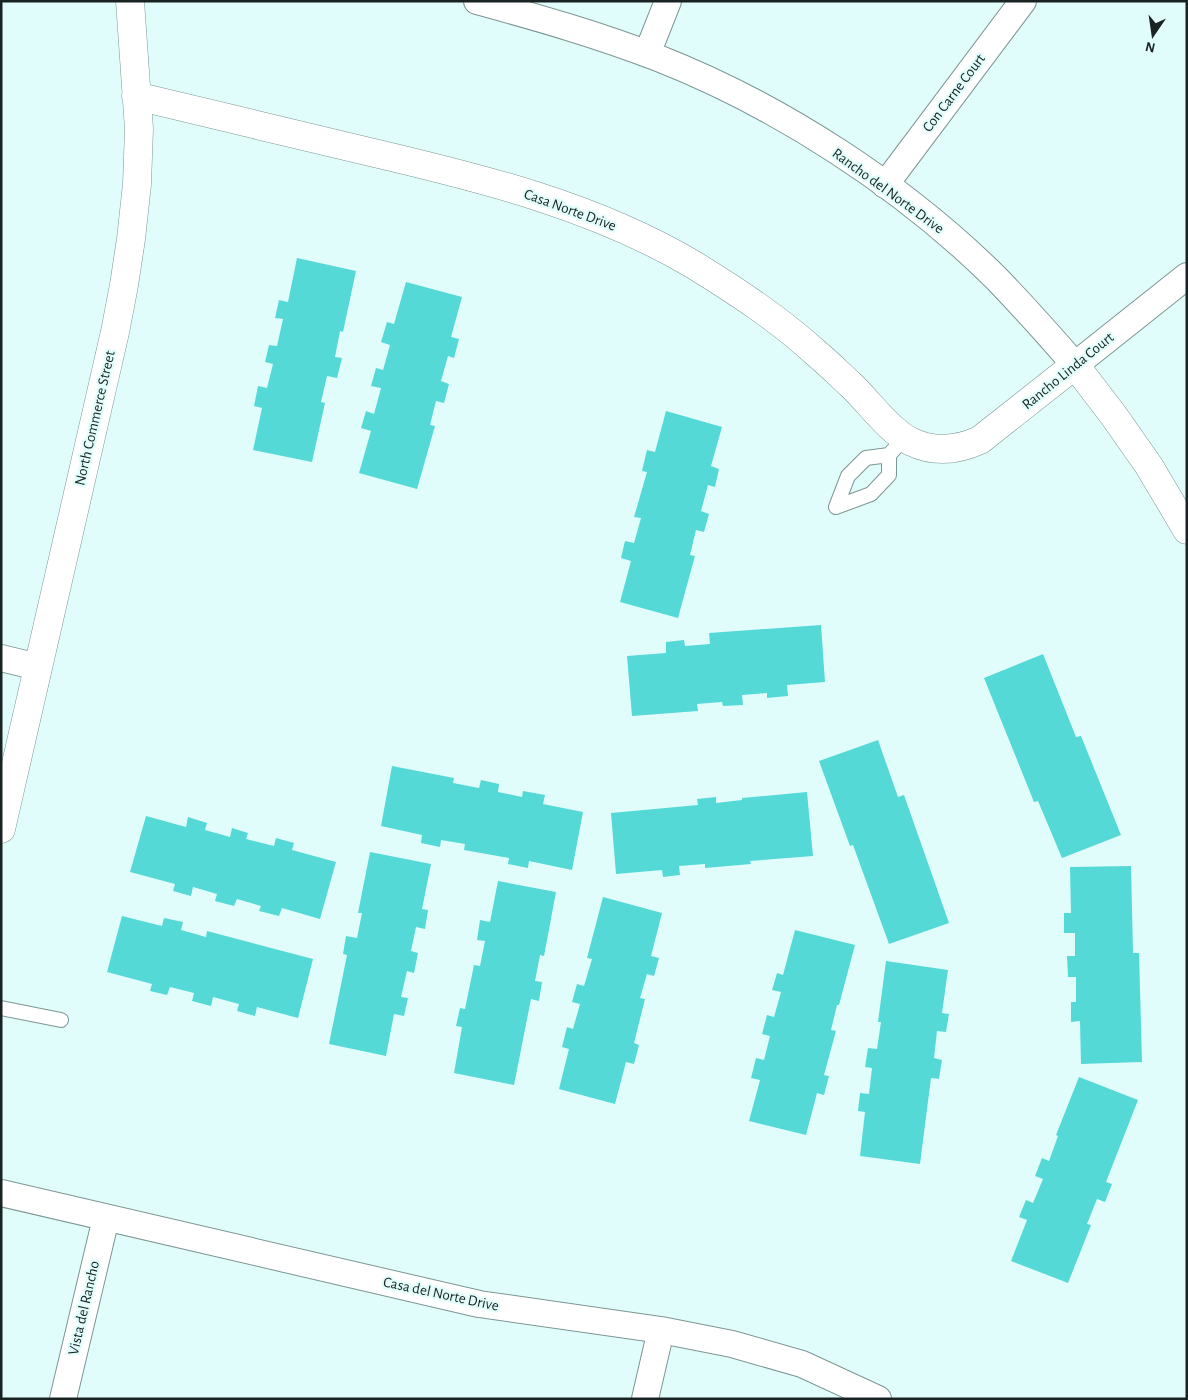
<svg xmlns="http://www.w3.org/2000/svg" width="1188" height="1400" viewBox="0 0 1188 1400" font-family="'Alegreya Sans',sans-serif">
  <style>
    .building { fill: #54d9d7 }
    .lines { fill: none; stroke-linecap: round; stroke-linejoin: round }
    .lane-casing { stroke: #7c9695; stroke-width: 16 }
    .street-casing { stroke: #7c9695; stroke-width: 28 }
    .secondary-casing { stroke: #7c9695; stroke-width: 29 }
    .lane { stroke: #fff; stroke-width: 14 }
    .street { stroke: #fff; stroke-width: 26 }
    .secondary { stroke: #fff; stroke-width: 28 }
    .labels { text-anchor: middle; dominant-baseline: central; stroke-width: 4.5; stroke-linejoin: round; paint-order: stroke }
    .street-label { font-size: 15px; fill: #192323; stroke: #e1fdfb }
  </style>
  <rect width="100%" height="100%" fill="#e1fdfb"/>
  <path class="building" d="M297,258l59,13 -13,61 -3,-1 -5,26 7,1 -5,20 -10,-2 -6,26 4,1 -13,59 -59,-12 9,-42 -8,-2 4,-20 9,2 6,-24 -8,-2 4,-17 8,1 6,-27 -8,-1 4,-18 9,2z
    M406,282l56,15 -11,40 8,2 -5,19 -6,-2 -7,25 8,3 -5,19 -8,-2 -6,24 5,1 -18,63 -58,-16 12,-42 -10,-3 5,-17 8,3 7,-26 -10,-2 5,-18 7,2 7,-25 -9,-3 6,-20 7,2z
    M666,411l56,16 -11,39 8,3 -4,18 -7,-2 -7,26 8,3 -5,18 -8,-2 -6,25 5,1 -17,62 -58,-16 11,-41 -10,-3 4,-17 9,2 7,-25 -7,-1 13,-45 -5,-1 5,-21 8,2z
    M821,625l4,57 -38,3 1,11 -21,2v-5l-25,2 1,10 -20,1 -1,-4 -25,2 1,7 -66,5 -5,-60 39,-3v-11l18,-2 1,6 25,-2 -1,-11z
    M1043,654l33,83 5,-1 40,99 -59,23 -24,-57 -4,1 -50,-124z
    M878,740l20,57 6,-2 45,128 -60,21 -36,-99 -3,1 -31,-85z
    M392,766l62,12 -1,5 26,5 2,-8 18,4 -1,8 24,5 1,-6 22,4 -2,9 40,8 -11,58 -43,-9 -1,7 -20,-4 1,-6 -45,-8 1,-6 -24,-4 -1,7 -19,-4 1,-8 -41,-9z
    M807,792l6,64 -63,5 1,3 -46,4v-4l-26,2 1,9 -17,2 -1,-7 -46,4 -5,-61 87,-8 -1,-6 19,-2v6l26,-3v-2z
    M146,816l40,11 2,-10 19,6 -2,7 25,7 2,-9 16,5 -2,6 28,7 2,-8 18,5 -2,7 44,12 -16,57 -38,-11 -3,8 -20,-5 2,-5 -24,-7 -3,7 -19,-5 2,-7 -24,-7 -2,9 -18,-5 2,-7 -45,-12z
    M370,852l61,12 -9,45 6,1 -3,19 -9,-2 -5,24 7,2 -4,20 -7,-2 -6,26 7,1 -4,18 -10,-2 -8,42 -57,-12 18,-89 -4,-1 3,-18 11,2 5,-25h-4z
    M1131,866l2,87h6l3,109 -61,2 -1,-43 -9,1v-20h5v-25h-8l-1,-21h8v-23h-11v-20h7l-1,-46z
    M498,881l58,11 -12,64 -4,-1 -5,26 7,1 -3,19 -8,-2 -17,86 -60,-12 8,-46 -6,-1 4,-18 5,1 9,-44 6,1 5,-25 -8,-1 3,-20 10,2z
    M603,897l59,16 -11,43 8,2 -5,18 -7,-2 -7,24 5,1 -11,44 5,2 -5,19 -8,-2 -11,42 -56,-15 10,-40 -7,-2 5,-20 6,2 7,-25 -8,-2 5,-18 7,2 8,-27 -5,-1z
    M122,916l40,10 2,-8 19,4 -2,8 25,7 1,-6 106,28 -15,59 -41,-11 -2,9 -18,-5 2,-7 -26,-7 -2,9 -19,-5 2,-8 -24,-6 -3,8 -17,-4 2,-7 -45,-12z
    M795,930l60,15 -16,60h-2l-6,25 5,1 -12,44 5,1 -5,19 -7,-2 -11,42 -57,-14 11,-41 -9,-2 5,-20 8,2 6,-24 -8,-2 5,-19 7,2 7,-25 -9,-2 5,-17 6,2z
    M886,961l62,9 -6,43 7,1 -3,18 -9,-1 -3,27 8,2 -3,19 -8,-1 -11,86 -60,-8 5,-44 -7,-1 2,-18 9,1 3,-26 -7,-1 3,-19 9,1 4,-27h-3z
    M1079,1077l59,23 -32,82 6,2 -7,18 -8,-3 -10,25 4,1 -23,58 -57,-22 16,-41 -8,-3 7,-17 7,3 10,-24 -8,-3 7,-18 7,3 9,-25 -2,-1z"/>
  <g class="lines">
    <defs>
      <path id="lane" d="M836,507l12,-31 18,-18 23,-3 15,-17
        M836,507l35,-13 18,-19v-20
        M1,1008l60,12"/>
      <path id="street" d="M477,1c62,17 122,34 181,57 122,48 245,128 338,220 27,28 53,57 79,87l112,-89
        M647,54l21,-53
        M885,185l138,-184
        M1,658l37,9
        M1,1193l478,111 182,26 71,14 70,20 76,35
        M63,1399l43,-181
        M645,1399l16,-69"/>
      <path id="secondary" d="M136,96c78,19 156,37 234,56 111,26 225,54 324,113 42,26 85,54 122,88 12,10 23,21 35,32 18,17 39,47 61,57 23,11 46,8 68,-2l95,-75 39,51 35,50 38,64
        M1,829l114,-497 9,-47 7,-46 6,-55 2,-55 -9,-128"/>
    </defs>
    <use href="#lane" class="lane-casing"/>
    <use href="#street" class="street-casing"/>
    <use href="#secondary" class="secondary-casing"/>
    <use href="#lane" class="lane"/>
    <use href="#street" class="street"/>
    <use href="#secondary" class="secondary"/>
  </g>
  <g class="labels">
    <g class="street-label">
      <text transform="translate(954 93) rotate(-53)">Con Carne Court</text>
      <text transform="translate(888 191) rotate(36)">Rancho del Norte Drive</text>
      <text transform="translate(570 210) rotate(20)">Casa Norte Drive</text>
      <text transform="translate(1068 371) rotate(-39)">Rancho Linda Court</text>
      <text transform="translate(95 418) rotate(-77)">North Commerce Street</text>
      <text transform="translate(441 1294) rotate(12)">Casa del Norte Drive</text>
      <text transform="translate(84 1308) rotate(-77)">Vista del Rancho</text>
    </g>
  </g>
  <rect width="1188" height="1400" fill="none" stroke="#192323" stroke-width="5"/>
  <g transform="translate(1153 35) rotate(193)" stroke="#e1fdfb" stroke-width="4" paint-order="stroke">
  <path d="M0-4L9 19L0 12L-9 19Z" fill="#192323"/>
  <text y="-8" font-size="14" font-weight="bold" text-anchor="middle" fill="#192323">N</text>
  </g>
</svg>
